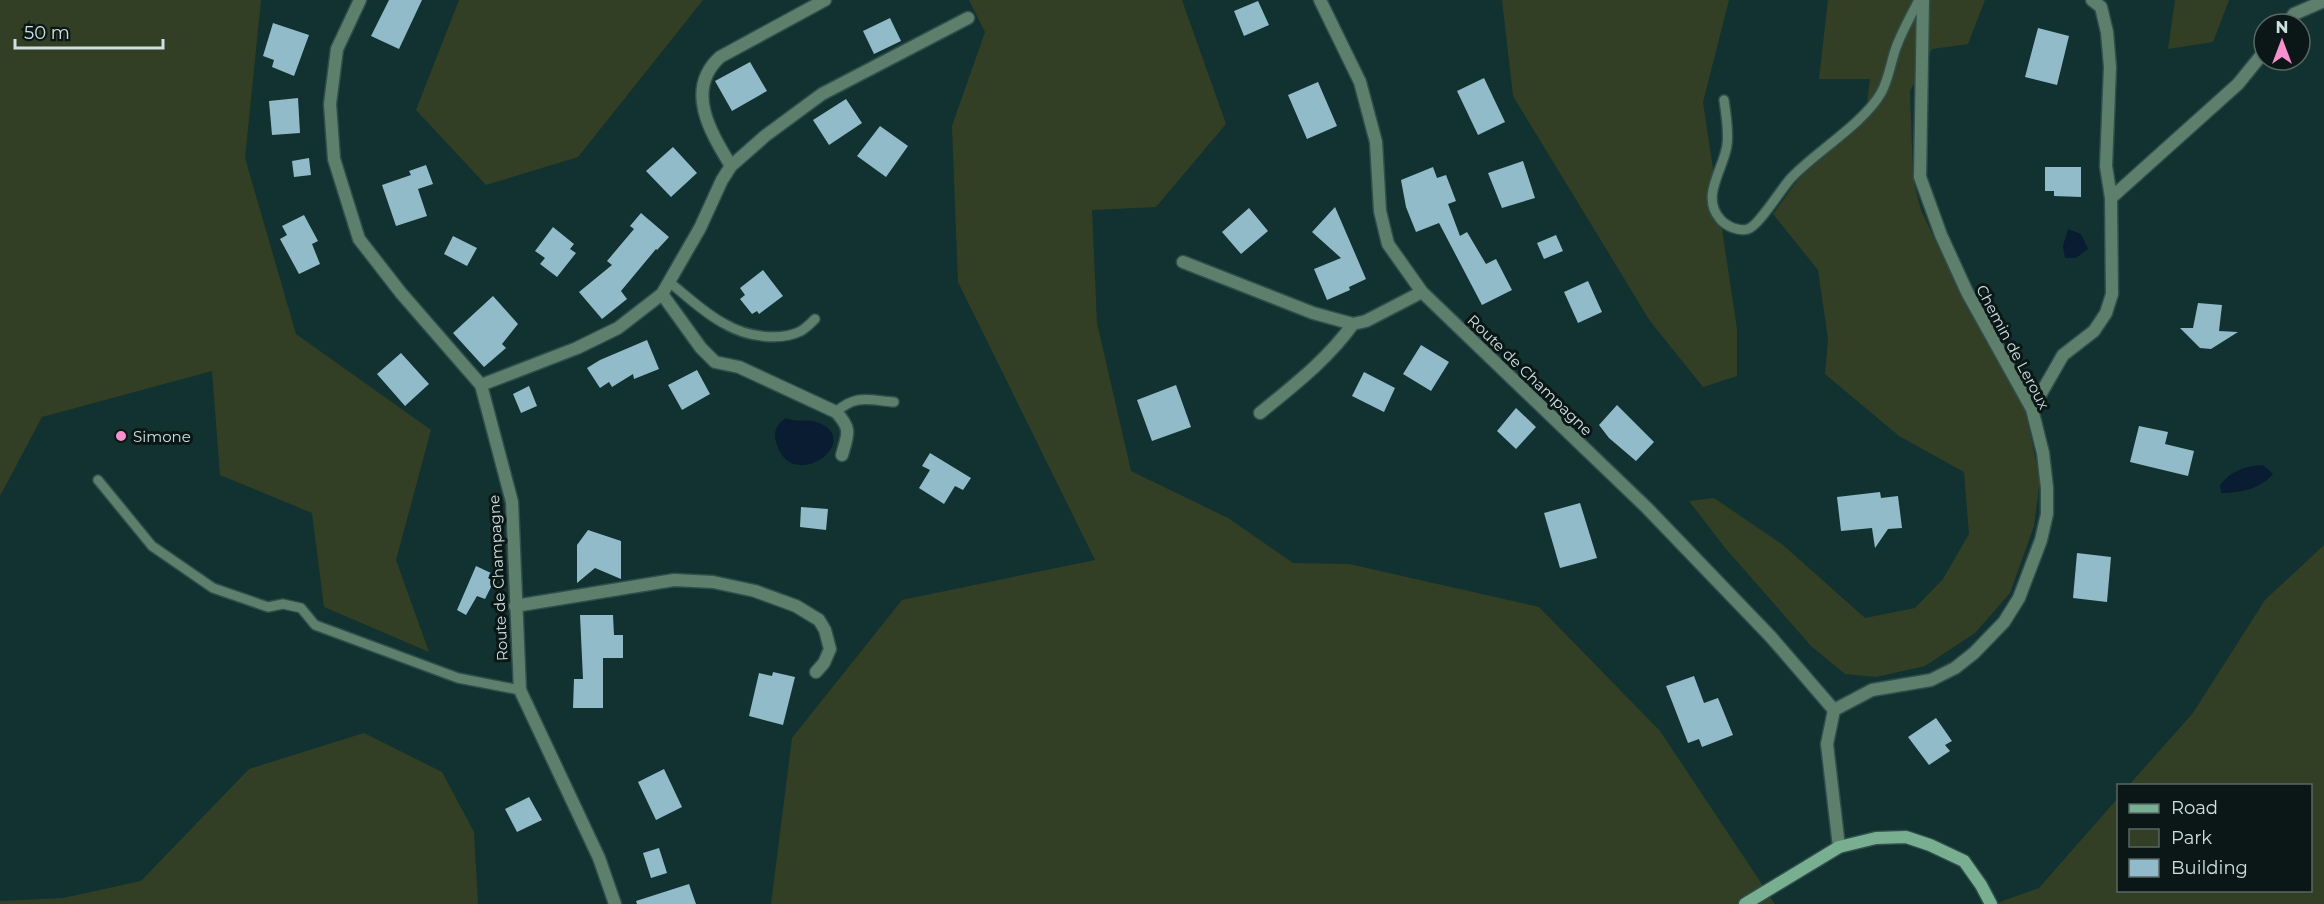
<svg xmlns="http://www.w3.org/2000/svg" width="2324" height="904" viewBox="0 0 2324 904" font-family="Montserrat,sans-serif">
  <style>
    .green { fill: #333f25 }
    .water { fill: #091c31 }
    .building { fill: #92bbca }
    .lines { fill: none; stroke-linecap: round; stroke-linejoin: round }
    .service-casing { stroke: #2f4e4c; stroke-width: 12 }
    .minor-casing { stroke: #2f4e4c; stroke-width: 15 }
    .tertiary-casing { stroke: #2f4e4c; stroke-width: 15 }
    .secondary-casing { stroke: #2f4e4c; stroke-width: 15 }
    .service { stroke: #5d7f6c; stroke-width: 9 }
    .minor { stroke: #5d7f6c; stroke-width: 12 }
    .tertiary { stroke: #5d7f6c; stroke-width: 12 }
    .secondary { stroke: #77af90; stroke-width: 12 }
    .poi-dot { fill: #f790cd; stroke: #0a1716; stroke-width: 2 }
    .labels { text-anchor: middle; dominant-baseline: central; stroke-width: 6; stroke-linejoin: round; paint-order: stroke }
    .street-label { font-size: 15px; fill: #cee0de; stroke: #0a1716 }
    .poi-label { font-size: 15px; fill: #cee0de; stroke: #0a1716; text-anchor: start }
  </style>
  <rect width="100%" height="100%" fill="#113230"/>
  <path class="green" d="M0,0h261l-16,158 51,176 135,96 -35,130 33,92 -105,-45 -12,-94 -92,-38 -8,-104 -170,46 -42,79z
    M459,0h244l-125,157 -92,28 -70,-75z
    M969,0h213l44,124 -70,83 -64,3 5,113 34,148 97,47 65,45 56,1 190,43 121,124 115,173h-1004l21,-166 110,-138 193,-40 -137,-278 -6,-156 33,-94z
    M1502,0h227l-26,102 34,227v47l-34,11 -53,-66 -137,-225z
    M1828,0h157l-17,44 -36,5 -22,42 3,87 8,32 46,97 58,102 15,71 -6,46 -24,67 -35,40 -50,33 -49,11 -31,-3 -34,-28 -85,-97 -37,-48 25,-3 69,47 82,73 50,-10 28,-29 26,-45 -5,-62 -65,-36 -74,-62 3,-35 -10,-69 -45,-56 26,-36 66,-58 5,-41h-51z
    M2175,0h54l-16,42 -45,7z
    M2324,545v359h-330l45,-16 79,-90v92h192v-104l-181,-1 64,-72 72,-113z
    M364,733l78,39 32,60 4,72h-478v-3l63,-3 78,-17 108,-112z"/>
  <path class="water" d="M2068,229l13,5 7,15 -12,9h-11l-2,-12z
    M786,418c12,6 23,-2 39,8 32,21 -35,67 -49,16 -3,-11 1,-18 10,-24z
    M2263,465l10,9c-12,15 -34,19 -52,19l-1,-8c11,-14 25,-19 43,-20z"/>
  <path class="building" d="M389,0h33l-23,49 -28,-13z
    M1258,1l11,24 -25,11 -10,-25z
    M890,18l11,23 -27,13 -11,-23z
    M273,23l36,12 -15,41 -22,-9 2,-7 -11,-4z
    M2038,28l31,8 -12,49 -32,-8z
    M750,62l17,29 -35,20 -17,-30z
    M1484,78l21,44 -27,13 -21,-44z
    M1318,82l19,44 -30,13 -19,-44z
    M298,98l2,35 -28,2 -3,-34z
    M846,99l16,24 -33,22 -16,-25z
    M880,126l28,20 -22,31 -29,-21z
    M673,147l24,26 -26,24 -25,-26z
    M309,158l2,17 -17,2 -2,-16z
    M1523,161l12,37 -33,10 -14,-35z
    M426,165l7,19 -15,5 9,27 -31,10 -14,-41 29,-10 -2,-4z
    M1433,167l4,11 9,-3 10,26 -8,3 12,32 7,-4 19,32 10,-5 16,31 -30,15 -43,-82 -23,9 -10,-25 -5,-27z
    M2045,167h36v30l-27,-1v-5h-9z
    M1335,207l31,72 -17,8 1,3 -23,10 -13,-31 27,-11 -29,-26z
    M1249,208l19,23 -27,23 -19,-22z
    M641,213l28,24 -12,13 -1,-1 -35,42 6,8 -25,20 -23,-27 33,-27 -5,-4 27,-32 -4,-3z
    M304,215l14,26 -6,3 8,20 -21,10 -19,-35 7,-4 -5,-9z
    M553,227l21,17 -4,5 6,4 -19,24 -17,-13 5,-6 -10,-7z
    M1556,235l7,16 -19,8 -7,-16z
    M453,236l24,12 -10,18 -23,-12z
    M763,270l20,26 -24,18 -2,-3 -5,3 -12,-15 5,-4 -5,-7z
    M1588,281l14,31 -24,11 -14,-31z
    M493,296l25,28 -16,20 4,4 -22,19 -31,-34z
    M2198,303l24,2 -3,26 19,1 -27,17 -11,-1 -20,-20h13z
    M647,340l12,29 -25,10 -1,-5 -21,13 -3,-5 -9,6 -13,-20 13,-8z
    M1421,345l28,17 -18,29 -28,-17z
    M401,353l28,31 -24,22 -28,-32z
    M697,370l13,24 -28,16 -14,-25z
    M1364,372l31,16 -11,24 -32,-16z
    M1176,385l15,42 -39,14 -15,-41z
    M529,386l8,20 -16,7 -8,-19z
    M1617,405l37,37 -18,19 -27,-23 -10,-13z
    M1516,408l20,19 -20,22 -19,-18z
    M2139,426l29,6 -3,12 29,7 -6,25 -58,-14z
    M930,453l41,25 -8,12 -8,-4 -11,18 -25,-16 11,-18 -8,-4z
    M1880,492l1,6 17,-2 4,32 -14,1 -13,19 -3,-20 -31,3 -4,-34z
    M1580,503l17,55 -37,10 -16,-55z
    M801,507l27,2 -2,21 -26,-3z
    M588,530l33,11v38l-26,-11 -18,15v-38z
    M2077,553l34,4 -4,45 -34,-4z
    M476,566l15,7 -3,5 6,3 -9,18 -8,-3 -11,19 -9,-5z
    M580,615h33l1,20h9v23h-20v50h-30l1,-29h9z
    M773,672l22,5 -12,48 -34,-9 10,-43 13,3z
    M1694,676l10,27 14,-5 15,37 -31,12 -3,-8 -11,4 -22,-57z
    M1936,718l16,23 -7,4 5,6 -21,14 -21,-28z
    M664,769l18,38 -26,13 -18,-38z
    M529,797l13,23 -25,12 -12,-23z
    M659,848l8,25 -16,5 -8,-25z
    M689,884l7,20h-59l-1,-3z"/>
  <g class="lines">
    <defs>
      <path id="service" d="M1724,100c2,15 5,30 3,45 -3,24 -27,51 -7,74 6,7 19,13 28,10 11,-3 34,-42 44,-52 26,-27 71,-53 89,-84 8,-14 10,-33 16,-48 6,-15 14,-30 22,-45
        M669,282c18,14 36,32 56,42 20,12 54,18 76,7 5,-3 10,-8 14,-12
        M836,412c20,-18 32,-12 58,-10
        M98,480l54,66 61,42 55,19 15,-3 18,4 14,17 143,53 62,12"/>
      <path id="minor" d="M360,0l-23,49 -7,55 4,55 25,80 42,54 80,92 31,117 8,188 79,168 16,46
        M1320,0l40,82 16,60 4,69 8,33 34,48 225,216 124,129 63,73
        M2092,0l9,7 6,25 3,35 -4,99 5,32 127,-114 26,-32
        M2287,24l7,-10 30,-13
        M731,166c-20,-33 -47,-76 -11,-109l105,-57
        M1183,262l130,51 40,11 13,-3 56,-29
        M662,294l39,54 14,14 24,5 97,45c16,17 12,22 6,43
        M481,385l96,-37 41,-20 44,-34 38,-66 22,-48 9,-14 34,-30 57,-42 146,-76
        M2032,409l31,-54 31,-24 12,-18 6,-19 -1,-96
        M1260,413c34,-28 67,-53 93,-89
        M515,606l159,-26 39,2 42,9 41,15 23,14 6,10 5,19 -6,14 -8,9"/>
      <path id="tertiary" d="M1839,847l-12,-103 7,-34 38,-20 59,-10 24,-12 19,-15 30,-31 15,-24 22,-58 6,-26v-26l-4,-35 -11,-44 -65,-117 -26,-57 -21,-58 3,-177"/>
      <path id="secondary" d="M1745,904l94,-57 37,-9 30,-1 24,8 34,16 17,24 10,19"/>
    </defs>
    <use href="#service" class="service-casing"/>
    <use href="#minor" class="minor-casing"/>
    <use href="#tertiary" class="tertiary-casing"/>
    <use href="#secondary" class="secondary-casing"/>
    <use href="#service" class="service"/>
    <use href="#minor" class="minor"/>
    <use href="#tertiary" class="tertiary"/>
    <use href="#secondary" class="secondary"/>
  </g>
  <circle class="poi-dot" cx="121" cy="436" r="6"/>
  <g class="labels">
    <g class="street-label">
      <text transform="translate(2013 347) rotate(62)">Chemin de Leroux</text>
      <text transform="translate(1530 375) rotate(44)">Route de Champagne</text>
      <text transform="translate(498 578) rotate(-93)">Route de Champagne</text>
    </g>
    <g class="poi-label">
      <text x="133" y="436">Simone</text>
    </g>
  </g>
  <rect x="2117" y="784" width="195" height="108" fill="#0a1716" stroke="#586766" stroke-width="1.5"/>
  <rect x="2129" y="804" width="30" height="9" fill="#77af90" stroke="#586766" stroke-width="1.5"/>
  <text x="2171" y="814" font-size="18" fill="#cee0de">Road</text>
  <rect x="2129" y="829" width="30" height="18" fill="#333f25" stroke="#586766" stroke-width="1.5"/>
  <text x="2171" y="844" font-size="18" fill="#cee0de">Park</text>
  <rect x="2129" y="859" width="30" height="18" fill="#92bbca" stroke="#586766" stroke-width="1.5"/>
  <text x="2171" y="874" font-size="18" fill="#cee0de">Building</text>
  <g transform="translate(2282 42)"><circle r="28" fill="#0a1716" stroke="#586766" stroke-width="1.5"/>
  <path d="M0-4.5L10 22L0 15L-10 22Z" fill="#f790cd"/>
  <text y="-9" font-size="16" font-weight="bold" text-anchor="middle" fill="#cee0de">N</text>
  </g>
  <path d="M15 39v9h148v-9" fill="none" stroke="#cee0de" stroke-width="3"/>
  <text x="24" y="39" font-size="18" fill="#cee0de" stroke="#0a1716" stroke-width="4.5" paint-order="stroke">50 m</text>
</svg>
